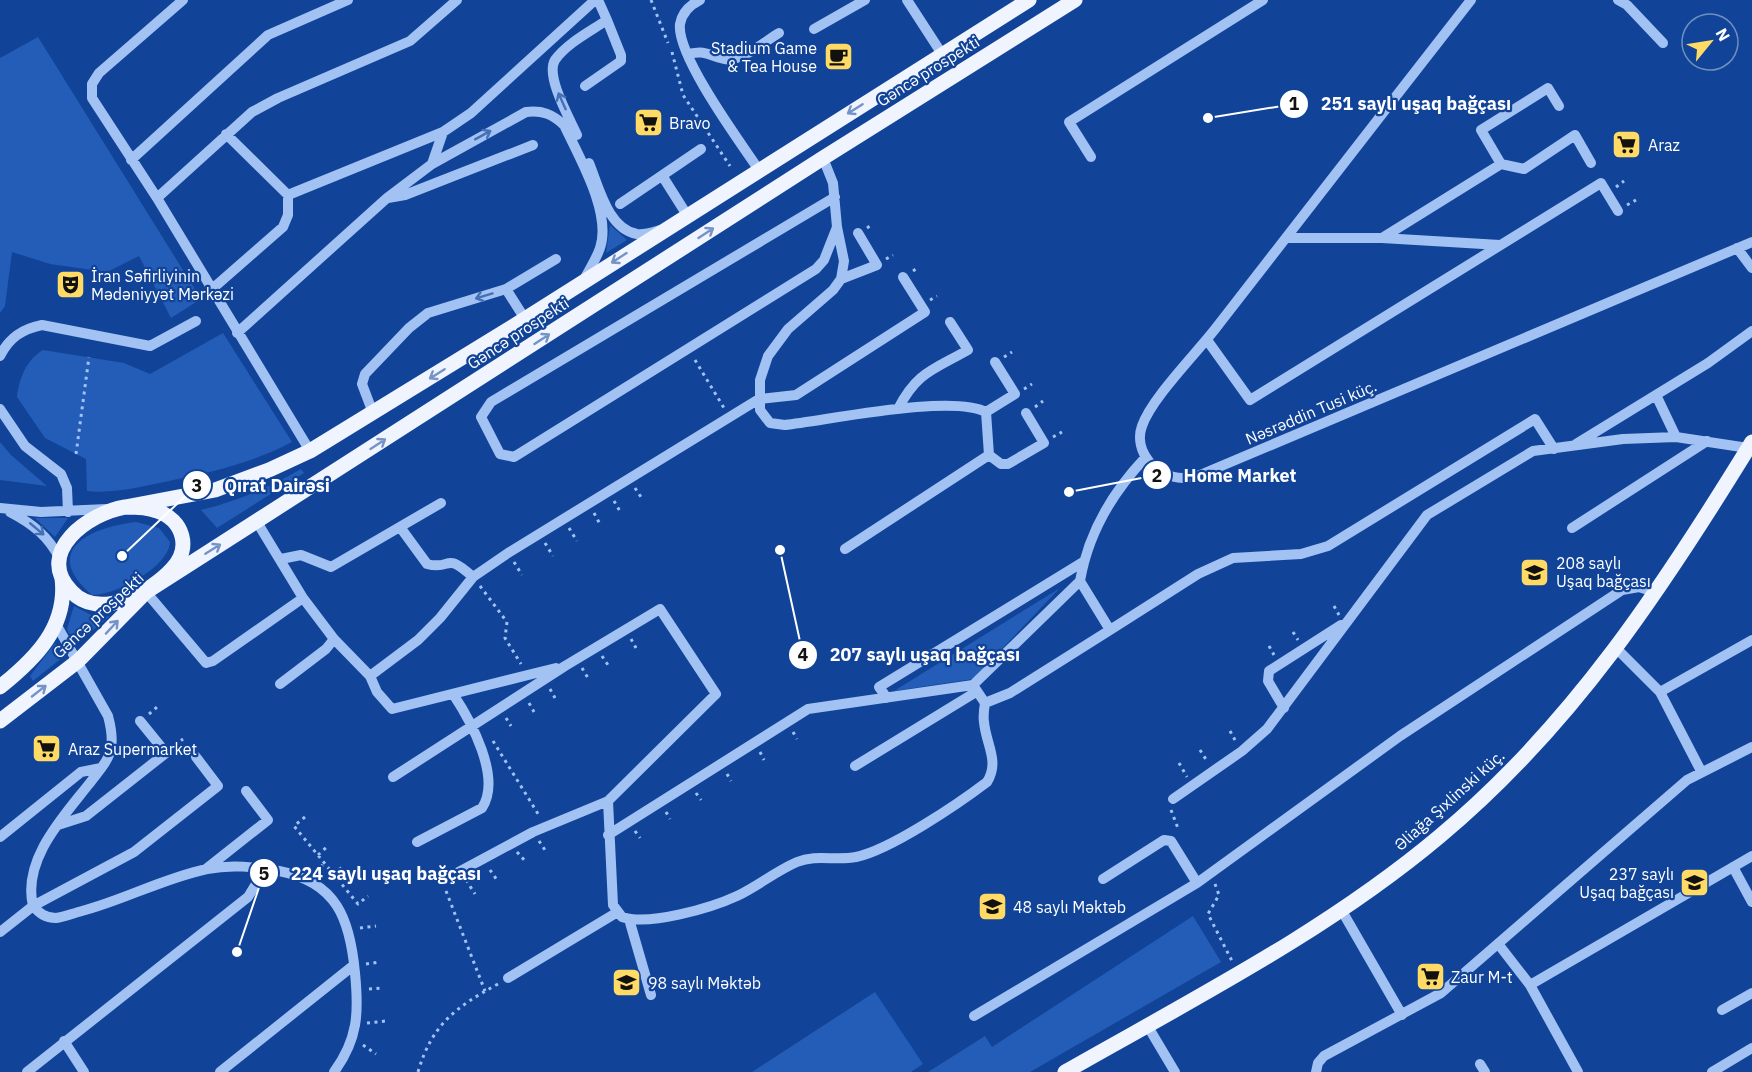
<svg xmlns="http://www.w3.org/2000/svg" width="1752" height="1072" viewBox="0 0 1752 1072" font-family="'IBM Plex Sans',sans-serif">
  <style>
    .green { fill: #235db8 }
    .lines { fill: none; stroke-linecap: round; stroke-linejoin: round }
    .path { stroke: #a2c2f4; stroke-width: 3; stroke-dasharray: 3 4.5; stroke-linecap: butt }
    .minor { stroke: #a2c2f4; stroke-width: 10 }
    .major { stroke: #eff4ff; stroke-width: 15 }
    .oneway { stroke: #4470b8 }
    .oneway2 { stroke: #7593c6 }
    .labels { text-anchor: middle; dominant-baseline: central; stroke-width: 4.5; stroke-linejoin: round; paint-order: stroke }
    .poi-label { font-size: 16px; fill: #fff; stroke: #114498; text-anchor: start }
    .street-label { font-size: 16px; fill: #fff; stroke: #114498 }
    .leader { fill: none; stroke: #fff; stroke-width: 2 }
    .callout-dot { fill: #fff; stroke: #114498; stroke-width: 2 }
    .mark-label { font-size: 18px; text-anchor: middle; font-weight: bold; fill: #111 }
    .callout-label { font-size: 18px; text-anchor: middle; font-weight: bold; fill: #fff; stroke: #114498; stroke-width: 4.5; stroke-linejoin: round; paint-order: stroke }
  </style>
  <rect width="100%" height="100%" fill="#114498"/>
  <path class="green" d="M38,37l163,262 -30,19 -32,-62 -32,16 -57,-8 -38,-12 -7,54 -5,7v-255z
    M610,225l17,15 -21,13z
    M223,333l69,109c-40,21 -79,30 -123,39 -26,5 -54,13 -82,10l-1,-32 -41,-21 -28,-41c2,-18 9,-37 26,-47l81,13 26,11z
    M0,442l11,13 36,31 -47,-6z
    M301,469l3,4 -87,55 -16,-18c37,-9 67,-22 100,-41z
    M35,518h33l-13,19z
    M136,522l23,6 11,14c-2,26 -54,53 -78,53 -53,-45 0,-68 44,-73z
    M1060,588l-87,91 -79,12z
    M74,606l23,12 13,-2 -35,29 -8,-16z
    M55,643l8,14 -30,24 -3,-5z
    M1193,916l28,46 -191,110h-102l57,-36 7,11z
    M875,992l48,72 -12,8h-159z"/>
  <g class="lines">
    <path class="path" d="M651,0l17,43
      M672,52l11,43 47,71
      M1616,187l8,-6
      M1627,205l9,-5
      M867,228l6,-4
      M886,259l7,-4
      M913,271l6,-4
      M930,300l7,-4
      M1004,357l8,-5
      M695,360l29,48
      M1024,389l8,-5
      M1035,407l8,-6
      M1053,437l9,-5
      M76,454l13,-97
      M635,488l8,12
      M614,501l7,12
      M594,513l7,13
      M569,528l8,13
      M545,543l8,13
      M514,562l8,13
      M480,586l27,36 -2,16 16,26
      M1334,606l5,9
      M1293,632l5,8
      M631,639l5,9
      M1269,646l5,9
      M602,656l6,9
      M582,668l6,10
      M550,689l5,9
      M529,703l5,9
      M149,714l8,-7
      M506,718l5,8
      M1230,731l5,9
      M793,732l4,7
      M493,741l47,76
      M175,745l8,-6
      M1200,750l7,11
      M760,752l4,8
      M1179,763l8,14
      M727,774l4,7
      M696,793l5,7
      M1171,810l8,21
      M666,812l4,7
      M305,817l-11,9 64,78 10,-8
      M635,831l5,7
      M539,841l6,9
      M517,852l9,10
      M318,855l10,-9
      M490,870l7,10
      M315,872l10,-9
      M333,874l11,-8
      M466,880l9,14
      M1215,884l4,11 -11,19 24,47
      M446,891l39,100
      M360,928l16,-2
      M366,964l14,-2
      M369,989l13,-1
      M367,1023l19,-2
      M363,1045l13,9
      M418,1072c14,-48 38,-65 80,-88"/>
    <path class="minor" d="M183,0l-84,73 -7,11v14l65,100 153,253
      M700,0c-10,5 -18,12 -20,24 -4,31 60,118 79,146
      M907,0l35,54
      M1471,0c-84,108 -169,216 -252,324 -20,27 -67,73 -77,102 -9,25 14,52 41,52 5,0 12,-2 17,-3l552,-233
      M1618,0l9,5 36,38
      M814,29l51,-29
      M688,54c20,-4 19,1 36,5 17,4 41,-18 55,-26
      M585,86l36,-25v-6l-14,-35
      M226,134l62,61
      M577,135c-7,-16 -32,-59 -22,-75 12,-17 36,-29 52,-40l-9,-20
      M1091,157l-22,-35 194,-122
      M823,158l10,25 4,44 7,34 -3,18 -8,11 -45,39 -20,27 -8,24v30l10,13 15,2c45,-5 166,-31 201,-13l3,43 -144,94
      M131,160l137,-125 80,-35
      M589,163c10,24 19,66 48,71 7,1 16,-2 23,-4
      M432,164l11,-32
      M1501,164l23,5 51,-34 16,28
      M663,177l24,38
      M835,197l-344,205 -10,15 19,37 14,3 302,-188 8,-9 13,-33
      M157,198l95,-86 26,-14 132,-57 47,-41
      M388,198l17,-3 128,-50
      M620,204l81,-55
      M1286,238h96l118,7
      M1382,238l119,-74 -20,-34 67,-42 11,18
      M1737,248l15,20
      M841,279l36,-14 -19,-32
      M506,289l50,-30
      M211,290l72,-63 5,-12v-20l155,-63 28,-19 124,-113
      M237,333l150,-135 45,-34 94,-52c16,-2 26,2 38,13 15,32 48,88 36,123 -4,12 -12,23 -17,34
      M1207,340l43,60 351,-217 17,28
      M0,356c9,-18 22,-27 42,-31l108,21 46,-25
      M1656,395l20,42
      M0,409l25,37 36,28 6,14 1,24
      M898,409c19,-37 35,-39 70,-59l-18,-28
      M986,412l29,-18 -20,-32
      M373,413l-11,-29 3,-10 44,-46 19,-15 78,-24 19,30
      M1576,444l132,-81 44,-32
      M989,455l12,9h7l36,-21 -18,-30
      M0,508l41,4 66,-3
      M10,512c23,12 38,24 50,47
      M257,522l46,76 31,41 36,37 7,16 15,17 164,-41
      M400,527l27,37c26,7 16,-14 46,13
      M1572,528l135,-87
      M281,559l20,-4 30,12 110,-64
      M146,592l60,71 7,-2 90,-63
      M56,624l52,92c3,11 5,21 3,32 -2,13 -14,25 -22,36 -26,33 -67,76 -56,122l101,-54 84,-66 -22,-29
      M1110,630l88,-56 35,-16 68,-4 27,-8 207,-127 19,30
      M1617,649l43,43 92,-52
      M370,676l48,-36 22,-22 33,-41 35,-24 251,-154 37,-4 129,-83 -22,-35
      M280,684l46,-35 8,-10
      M973,685l12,18 25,-10 100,-63 -30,-49
      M1660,692l41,79
      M887,698l-8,-11 204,-125
      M1284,708l-16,-27 1,-10 72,-46
      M855,766l121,-74
      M393,777l172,-111 95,-57 56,85 -108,107 5,104 9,12c27,9 89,-9 115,-21 21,-10 39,-25 60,-34 19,-8 39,-1 59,-5 34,-7 102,-53 131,-75 13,-21 -1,-37 -3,-60 -1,-6 0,-13 1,-19
      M1173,799l69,-48 25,-22 160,-214 106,-64 90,-12 53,-2 72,11
      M58,825l28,-9 80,-63 -26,-32
      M608,835l200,-126 165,-24 107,-104c8,-47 32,-88 65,-123
      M0,837l81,-65 20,-4
      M417,842l65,-34c20,-30 -11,-87 -29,-114
      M1733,867l19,35
      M206,869l62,-49 -22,-29
      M1103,879l61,-39 7,1 26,42
      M442,881l91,-49 75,-31
      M1342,911l60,104
      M629,919l22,76
      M0,932l33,-26c6,7 12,12 23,12 8,-1 18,-5 26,-7 42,-11 82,-33 125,-42 25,-5 47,-2 72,2 58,11 71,48 76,102 4,40 3,66 -21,99
      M1499,945l31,40 48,87
      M508,978l108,-65
      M1530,985l222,-129
      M1722,1010l30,-17
      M974,1016l223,-133 203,-147 222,-146 17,-3 18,6
      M1147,1025l28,47
      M64,1041l20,31
      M1480,1064l5,8
      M27,1072l221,-175 17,-28
      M220,1072l134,-107
      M1316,1072l2,-9 6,-7 117,-63 246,-213 65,-33
      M1712,1072l40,-24"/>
    <path class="major" d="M125,507l90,-17 54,-20 41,-19 215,-132 504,-319
      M125,507c11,0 22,0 32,4 26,9 35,37 15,58 -21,23 -73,53 -101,22 -37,-39 18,-78 54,-84z
      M0,687c35,-28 68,-60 62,-109
      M0,721l78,-60 68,-69 677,-434 252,-158
      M1065,1072c128,-73 262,-141 375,-236 132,-110 223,-249 312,-394"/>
  </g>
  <defs><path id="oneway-shaft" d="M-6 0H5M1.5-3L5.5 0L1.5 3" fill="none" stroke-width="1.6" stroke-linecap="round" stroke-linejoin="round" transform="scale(1.5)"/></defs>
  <g class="oneway">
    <use href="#oneway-shaft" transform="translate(562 101) rotate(-114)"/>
    <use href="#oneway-shaft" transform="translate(483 135) rotate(-29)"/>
    <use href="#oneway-shaft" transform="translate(484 296) rotate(163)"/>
    <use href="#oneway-shaft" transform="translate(37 529) rotate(40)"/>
  </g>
  <g class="oneway2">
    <use href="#oneway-shaft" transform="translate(855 109) rotate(148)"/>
    <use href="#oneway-shaft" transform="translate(706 233) rotate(-33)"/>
    <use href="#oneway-shaft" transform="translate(619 258) rotate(147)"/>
    <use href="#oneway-shaft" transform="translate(542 339) rotate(-33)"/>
    <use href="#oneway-shaft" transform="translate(437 374) rotate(148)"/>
    <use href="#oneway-shaft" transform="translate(378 444) rotate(-33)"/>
    <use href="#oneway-shaft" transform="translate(213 549) rotate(-32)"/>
    <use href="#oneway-shaft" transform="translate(112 627) rotate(-47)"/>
    <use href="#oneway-shaft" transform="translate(39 691) rotate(-38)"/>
  </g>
  <defs>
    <symbol id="cafe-square" viewBox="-11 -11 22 22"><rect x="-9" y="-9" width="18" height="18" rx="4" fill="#ffdb65" stroke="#114498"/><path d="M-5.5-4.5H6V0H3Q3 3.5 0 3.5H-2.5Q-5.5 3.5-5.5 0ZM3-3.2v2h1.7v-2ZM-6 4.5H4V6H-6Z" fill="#111"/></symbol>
    <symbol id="supermarket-square" viewBox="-11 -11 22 22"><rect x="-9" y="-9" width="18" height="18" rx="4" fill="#ffdb65" stroke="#114498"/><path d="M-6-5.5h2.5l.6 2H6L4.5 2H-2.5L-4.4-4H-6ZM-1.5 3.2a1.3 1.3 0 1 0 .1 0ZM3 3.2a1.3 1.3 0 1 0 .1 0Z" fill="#111"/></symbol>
    <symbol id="theatre-square" viewBox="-11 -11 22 22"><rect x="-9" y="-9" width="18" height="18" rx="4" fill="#ffdb65" stroke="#114498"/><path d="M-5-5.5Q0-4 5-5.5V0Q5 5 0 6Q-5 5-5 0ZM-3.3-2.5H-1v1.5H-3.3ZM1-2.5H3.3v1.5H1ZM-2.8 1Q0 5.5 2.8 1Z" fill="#111"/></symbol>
    <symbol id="school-square" viewBox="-11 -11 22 22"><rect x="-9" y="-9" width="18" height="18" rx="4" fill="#ffdb65" stroke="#114498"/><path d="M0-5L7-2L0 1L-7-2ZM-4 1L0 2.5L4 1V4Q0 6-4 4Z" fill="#111"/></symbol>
  </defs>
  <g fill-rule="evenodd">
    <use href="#cafe-square" x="822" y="40" width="33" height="33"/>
    <use href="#supermarket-square" x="632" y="106" width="33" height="33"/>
    <use href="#supermarket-square" x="1610" y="128" width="33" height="33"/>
    <use href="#theatre-square" x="54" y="268" width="33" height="33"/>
    <use href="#school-square" x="1518" y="556" width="33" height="33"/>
    <use href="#supermarket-square" x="30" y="732" width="33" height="33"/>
    <use href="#school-square" x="1678" y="866" width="33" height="33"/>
    <use href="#school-square" x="976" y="890" width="33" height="33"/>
    <use href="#supermarket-square" x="1414" y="960" width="33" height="33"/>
    <use href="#school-square" x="610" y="966" width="33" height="33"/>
  </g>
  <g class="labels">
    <g class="poi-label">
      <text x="817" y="48" text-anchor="end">Stadium Game<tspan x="817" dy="18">&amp; Tea House</tspan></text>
      <text x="669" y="123">Bravo</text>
      <text x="1648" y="145">Araz</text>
      <text x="91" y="276">İran Səfirliyinin<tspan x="91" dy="18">Mədəniyyət Mərkəzi</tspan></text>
      <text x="1556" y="563">208 saylı<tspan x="1556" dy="18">Uşaq bağçası</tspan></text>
      <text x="68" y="749">Araz Supermarket</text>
      <text x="1674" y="874" text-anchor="end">237 saylı<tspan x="1674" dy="18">Uşaq bağçası</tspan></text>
      <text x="1013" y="907">48 saylı Məktəb</text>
      <text x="1451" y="977">Zaur M-t</text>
      <text x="648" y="983">98 saylı Məktəb</text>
    </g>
    <g class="street-label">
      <text transform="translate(928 71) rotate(-32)">Gəncə prospekti</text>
      <text transform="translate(518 333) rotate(-33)">Gəncə prospekti</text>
      <text transform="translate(1311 412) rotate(-23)">Nəsrəddin Tusi küç.</text>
      <text transform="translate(98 615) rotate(-43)">Gəncə prospekti</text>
      <text transform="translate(1449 800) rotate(-42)">Əliağa Şıxlinski küç.</text>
    </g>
  </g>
  <path class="leader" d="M1208 118L1294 104M1069 492L1157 475M122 556L197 485M780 550L803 655M237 952L264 873"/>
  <g class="callout-dot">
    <circle cx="1208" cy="118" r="6"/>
    <circle cx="1069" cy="492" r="6"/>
    <circle cx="122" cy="556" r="6"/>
    <circle cx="780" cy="550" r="6"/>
    <circle cx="237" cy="952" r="6"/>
    <circle cx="1294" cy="104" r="15"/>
    <circle cx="1157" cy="475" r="15"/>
    <circle cx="197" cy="485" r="15"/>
    <circle cx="803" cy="655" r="15"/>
    <circle cx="264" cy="873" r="15"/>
  </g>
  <g class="mark-label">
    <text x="1294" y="110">1</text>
    <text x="1157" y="482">2</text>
    <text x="197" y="492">3</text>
    <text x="803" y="661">4</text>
    <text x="264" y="880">5</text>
  </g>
  <g class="callout-label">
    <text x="1416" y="110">251 saylı uşaq bağçası</text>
    <text x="1240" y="482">Home Market</text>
    <text x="277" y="492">Qırat Dairəsi</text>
    <text x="925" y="661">207 saylı uşaq bağçası</text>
    <text x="386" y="880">224 saylı uşaq bağçası</text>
  </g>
  <g transform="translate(1710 42) rotate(60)"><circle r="28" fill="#114498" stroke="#708fc1" stroke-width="1.5"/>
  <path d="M0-4.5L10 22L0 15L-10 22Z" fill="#ffdb65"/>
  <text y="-9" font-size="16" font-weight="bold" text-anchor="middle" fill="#ffffff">N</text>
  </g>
</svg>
